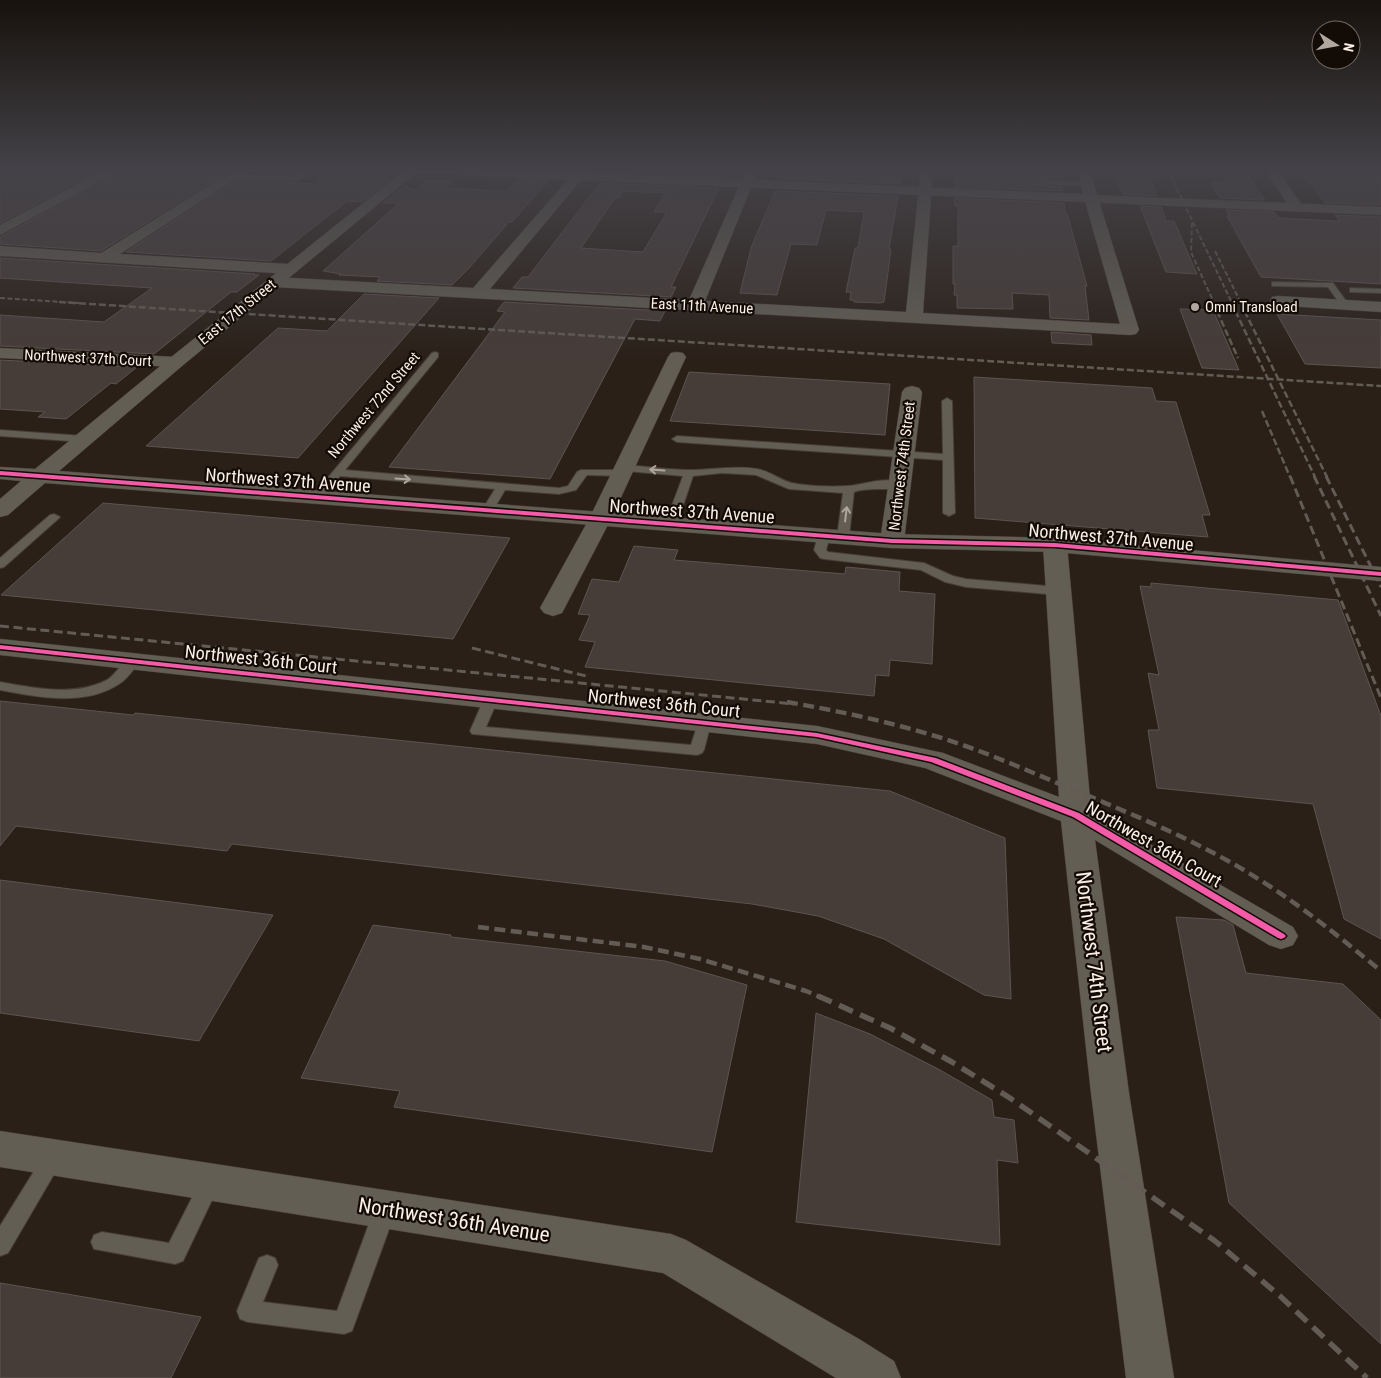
<svg xmlns="http://www.w3.org/2000/svg" width="1381" height="1378" viewBox="0 0 1381 1378" font-family="'Roboto Condensed',sans-serif">
  <style>
    .building { fill: #463c38; stroke: #5e5450; fill-rule: evenodd }
    .lines { fill: none; stroke-linecap: round; stroke-linejoin: round }
    .service-casing { stroke: #463d37; stroke-width: 2 }
    .minor-casing { stroke: #463d37; stroke-width: 1 }
    .tertiary-casing { stroke: #463d37; stroke-width: 1 }
    .service { fill: #635e54; fill-rule: evenodd }
    .minor { fill: #635e54; fill-rule: evenodd }
    .tertiary { fill: #635e54; fill-rule: evenodd }
    .rail-far4 { stroke: #635c54; stroke-width: 2; stroke-dasharray: 5 2.5; stroke-linecap: butt }
    .rail-far3 { stroke: #635c54; stroke-width: 2.5; stroke-dasharray: 7 3; stroke-linecap: butt }
    .rail-far2 { stroke: #635c54; stroke-width: 3; stroke-dasharray: 9 4.5; stroke-linecap: butt }
    .rail-far1 { stroke: #635c54; stroke-width: 4.5; stroke-dasharray: 11 5.5; stroke-linecap: butt }
    .rail { stroke: #635c54; stroke-width: 5.5; stroke-dasharray: 15 8; stroke-linecap: butt }
    .cycleway-casing { stroke: #130b05; stroke-width: 3 }
    .cycleway { fill: #f35aa7; fill-rule: evenodd }
    .oneway { stroke: #afa69d }
    .poi-dot { fill: #b2a79e; stroke: #130b05; stroke-width: 2 }
    .labels { text-anchor: middle; dominant-baseline: central; stroke-width: 4.5; stroke-linejoin: round; paint-order: stroke }
    .far-street-label { font-size: 15px; fill: #fbefe6; stroke: #130b05 }
    .far-poi-label { font-size: 15px; fill: #fbefe6; stroke: #130b05; text-anchor: start }
    .street-label { font-size: 18px; fill: #fbefe6; stroke: #130b05 }
    .near-street-label { font-size: 21px; fill: #fbefe6; stroke: #130b05 }
  </style>
  <rect width="100%" height="100%" fill="#2a2018"/>
  <path class="building" d="M21,168h84l-105,55v-45z
    M127,168h95l7,3 -128,80 -101,-7v-7z
    M612,168h117l-5,9 -115,-5z
    M806,168h90v3h6l-2,13 -120,-5 3,-5 52,3 5,-3 -5,-5z
    M1029,168h29l4,11h-14l-5,4 3,3 16,1 1,4 -109,-4 5,-16 60,3v-3h11z
    M1114,168h26l2,4 7,1 8,23 -34,-2 -10,-23h2z
    M1299,168h82v37l-56,-2z
    M330,172l44,1 16,7 -28,22 -15,-1 -76,60 -145,-9 112,-73 76,5z
    M1222,173l25,1 18,26 -45,-2 -9,-15h17z
    M517,179l31,2 -36,41h-3l-39,45 -18,18 -75,-4 3,-4 -41,-2 2,-1 -18,-3 76,-68h-16l21,-17 11,4 11,-9 26,1 -7,6 62,3z
    M600,183l119,5 -48,99h5l-5,10 -158,-9 9,-11h6zM623,191l42,2 -11,19h13l-24,40 -62,-4 34,-50h4z
    M775,191l123,5 -9,52 2,2 -7,52 -4,1 -26,-1v-2h-4l1,-8h-5l9,-44h3l6,-36 -38,-2 -9,35 -26,-1 -14,51 -37,-2 11,-45z
    M954,198l110,5 1,10h2l20,73h-2l4,34 -39,-2 -1,-23 -37,-2 1,16 -56,-1v-13h-3l1,-11h-2v-38h5v-40h-3z
    M1140,206l21,1 5,14h8l23,53 -31,-2z
    M1226,210l48,2 4,6 57,3h5l-5,-6 46,2v67l-120,-7 -34,-61h2z
    M0,258l255,16 -1,1h5l-22,17h-6l-77,62 -154,-8v-31l104,7 48,-34 -152,-10z
    M364,294l75,4 -141,160 -152,-12 132,-118 49,3z
    M504,302l161,9 -5,10 -25,-2 -85,160 -161,-12 116,-155 -8,-1z
    M1180,309l33,1 26,60 -37,-2z
    M1277,314l104,6v48l-76,-4z
    M1051,332l40,3 1,10 -40,-2z
    M0,360l137,7 -21,17 -5,-1 -45,36 -28,-2 7,-5 -45,-3z
    M689,372l201,12 -5,51 -215,-14z
    M974,377l178,11 4,13 20,1 34,113h-8l6,22 -233,-19z
    M103,503l407,35 -57,101 -452,-44z
    M634,546l44,4 -4,10 171,14 1,-7 54,5 -1,19 36,3 -3,70 -42,-4 -1,16 -13,-1 -2,21 -289,-29 10,-25 -16,-2 11,-25 -12,-1 14,-35 27,3z
    M1151,583l187,17 43,116v223l-37,-20 -31,-115 -156,-16 -9,-58h11l-11,-57 11,2 -19,-89 11,1z
    M0,701l133,14 2,-2 755,78 115,47 6,161 -27,-4 -100,-56 -66,-23 -66,-12 -520,-60 -5,7 -211,-25 -16,20z
    M0,880l273,35 -74,126 -199,-28z
    M1176,917l48,3 9,5 13,48 97,11 38,36v324l-152,-141z
    M373,925l78,10v2l214,24 82,24 -35,167 -318,-45 6,-16 -99,-13z
    M816,1013l54,21 70,36 52,30 2,17 20,3 4,43 -21,-3 3,85 -204,-23z
    M0,1283l67,11 134,23 -30,61h-171z"/>
  <g class="lines">
    <defs>
      <path id="service" d="M242,168l65,2 3,2 -13,9 -66,-4v-2l2,-1 63,3 4,-3 -55,-3z
        M750,168l85,3 3,2 -3,2 -82,-4z
        M1048,181l39,1 3,2 -3,2 -41,-2 -1,-1z
        M1272,282l61,1 16,22 -7,2 -14,-20 -53,-1h-3z
        M1350,288l31,1v4l-28,-1h-3z
        M435,352l3,1v4l-93,113 214,18 9,-2 9,-14 4,-2h39v-4l4,-1c21,1 43,5 65,5 23,0 45,-5 68,-1 13,2 23,11 35,14 14,3 39,4 54,3 15,0 45,-13 58,0 -6,6 -36,0 -50,6l-5,45 -6,3 -6,-3 6,-44 -54,-4 -33,-14 -34,-2 -29,3 -16,48 -6,3 -6,-3 18,-48 -57,-5v4l-4,1 -35,-1 -11,15 -17,4 -54,-4 -13,22 -4,1 -6,-3 13,-21 -155,-13 -19,24h-8l-2,-2 121,-145z
        M947,398l5,3 3,112 -6,3 -6,-3v-53l-266,-18 -5,-3 5,-3 266,18 -1,-53z
        M0,430l84,6 5,3 -5,3 -84,-6z
        M54,514l6,3 -2,2 -54,48 -4,1v-10l50,-43z
        M824,533l6,3 -4,14 2,2 96,11 29,13 13,3 92,8 6,4 -6,4 -92,-8 -21,-5 -24,-12 -97,-11 -4,-1 -6,-8 4,-14z
        M133,657l7,4c-6,8 -13,18 -21,23 -35,23 -81,13 -119,6v-8c35,6 74,15 107,-2 10,-6 15,-20 26,-23z
        M491,695l7,4 -12,28 205,18 8,-25h10l2,3 -7,27 -2,3 -5,2 -225,-21 -2,-3 14,-32z
        M53,1149l7,3 3,6 -3,6 -52,89 -8,3v-30l46,-74z
        M210,1174l7,2 3,7 -37,78 -8,3 -81,-15 -3,-7 3,-7 8,-3 67,11 34,-67z
        M385,1200l7,3 4,7 -44,121 -8,3 -96,-12 -8,-3 -3,-8 19,-46 3,-7 8,-3 8,3 3,7 -15,37 74,9 37,-101 4,-7z"/>
      <path id="minor" d="M109,168h16l-125,67v-10z
        M237,168h15l-132,86 170,10 6,2 2,3 -2,3 -6,2 -290,-18v-10l101,7z
        M578,168h13l-101,121 199,11 58,-132h12l-54,133 201,11 15,-144h12l-10,145 197,11 -36,-126 7,-4 7,4 41,132 -3,4 -6,1 -856,-48 -6,-2 -2,-3 2,-3 6,-2 199,11z
        M1264,168h12l28,40 -2,3h-10z
        M1278,296l103,6v10l-109,-7 -2,-4 2,-4z
        M0,348l176,9 6,1 3,4 -3,4 -6,1 -176,-9z
        M677,352l6,1 3,4 -75,162 -49,94 -9,3 -9,-3 -4,-5 49,-89 79,-162 3,-4z
        M912,386l7,2 3,4 -18,149 -4,5 -8,2 -8,-2 -4,-5 22,-149 3,-4z
        M1055,538l8,2 4,5 24,265 202,117 5,9 -5,9 -12,4 -12,-4 -174,-105 34,253 45,285h-48l-35,-285 -30,-272 -136,-53 -108,-24 -817,-89v-16l817,87 126,27 116,44 -16,-252 4,-5z
        M0,1131l671,103 15,6 173,99 35,22 7,17h-65l-173,-105 -663,-106z"/>
      <path id="tertiary" d="M372,168h99l612,26 -6,-26h12l8,27 284,12v8l-965,-42 -234,193 -123,105 833,63 163,4 326,29v14l-326,-29 -163,-4 -847,-65 -37,32 -8,2v-18l21,-18 -21,-2v-12l35,2 135,-111 231,-185 -23,-1z"/>
    </defs>
    <use href="#service" class="service-casing"/>
    <use href="#minor" class="minor-casing"/>
    <use href="#tertiary" class="tertiary-casing"/>
    <use href="#service" class="service"/>
    <use href="#minor" class="minor"/>
    <use href="#tertiary" class="tertiary"/>
    <path class="rail-far4" d="M1167,168l65,135
      M1192,223l-1,29 23,51
      M1215,251l26,52
      M0,298l79,5"/>
    <path class="rail-far3" d="M59,302l1322,84
      M1213,302l25,56
      M1231,302l84,175
      M1240,302l87,175
      M1262,411l28,66"/>
    <path class="rail-far2" d="M1290,476l91,222
      M1314,476l67,140
      M1326,476l55,111
      M0,626l794,78
      M472,648l114,28"/>
    <path class="rail-far1" d="M787,702c58,10 117,23 173,42 40,14 80,32 119,48 62,26 125,52 181,88 43,27 82,59 121,91
      M478,927l166,20 56,12 106,32 14,6"/>
    <path class="rail" d="M818,996l72,32 62,34 58,36 205,143 65,55 87,82"/>
    <defs>
      <path id="cycleway" d="M0,471l892,68 163,4 326,29v4l-326,-29 -163,-4 -892,-68z
        M0,645l817,88 119,25 143,55 205,121 2,2 -2,2 -3,1 -3,-1 -205,-121 -142,-55 -114,-25 -817,-88z"/>
    </defs>
    <use href="#cycleway" class="cycleway-casing"/>
    <use href="#cycleway" class="cycleway"/>
  </g>
  <defs><path id="oneway-shaft" d="M-6 0H5M1.5-3L5.5 0L1.5 3" fill="none" stroke-width="1.6" stroke-linecap="round" stroke-linejoin="round" transform="scale(1.25)"/></defs>
  <g class="oneway">
    <use href="#oneway-shaft" transform="translate(657 470) rotate(-176)"/>
    <use href="#oneway-shaft" transform="translate(403 479) rotate(4)"/>
    <use href="#oneway-shaft" transform="translate(846 514) rotate(-83)"/>
  </g>
  <linearGradient id="sky" x2="0" y2="1"><stop stop-color="#17120d"/><stop offset="0.47" stop-color="#444248"/><stop offset="1" stop-color="#444248" stop-opacity="0"/></linearGradient>
  <rect width="1381" height="361" fill="url(#sky)"/>
  <circle class="poi-dot" cx="1195" cy="307" r="5"/>
  <g class="labels">
    <g class="far-street-label">
      <text transform="translate(702 306) rotate(3)">East 11th Avenue</text>
      <text transform="translate(237 312) rotate(-39)">East 17th Street</text>
      <text transform="translate(88 358) rotate(3)">Northwest 37th Court</text>
      <text transform="translate(374 405) rotate(-50)">Northwest 72nd Street</text>
      <text transform="translate(902 466) rotate(-83)">Northwest 74th Street</text>
    </g>
    <g class="far-poi-label">
      <text x="1205" y="307">Omni Transload</text>
    </g>
    <g class="street-label">
      <text transform="translate(288 480) rotate(4)">Northwest 37th Avenue</text>
      <text transform="translate(692 511) rotate(4)">Northwest 37th Avenue</text>
      <text transform="translate(1111 537) rotate(5)">Northwest 37th Avenue</text>
      <text transform="translate(261 659) rotate(6)">Northwest 36th Court</text>
      <text transform="translate(664 703) rotate(6)">Northwest 36th Court</text>
      <text transform="translate(1154 844) rotate(30)">Northwest 36th Court</text>
    </g>
    <g class="near-street-label">
      <text transform="translate(1094 962) rotate(83)">Northwest 74th Street</text>
      <text transform="translate(454 1220) rotate(9)">Northwest 36th Avenue</text>
    </g>
  </g>
  <g transform="translate(1336 45) rotate(101)"><circle r="24" fill="#130b05" stroke="#70665f"/>
  <path d="M0-4L9 19L0 12L-9 19Z" fill="#b2a79e"/>
  <text y="-8" font-size="14" font-weight="bold" text-anchor="middle" fill="#fbefe6">N</text>
  </g>
</svg>
